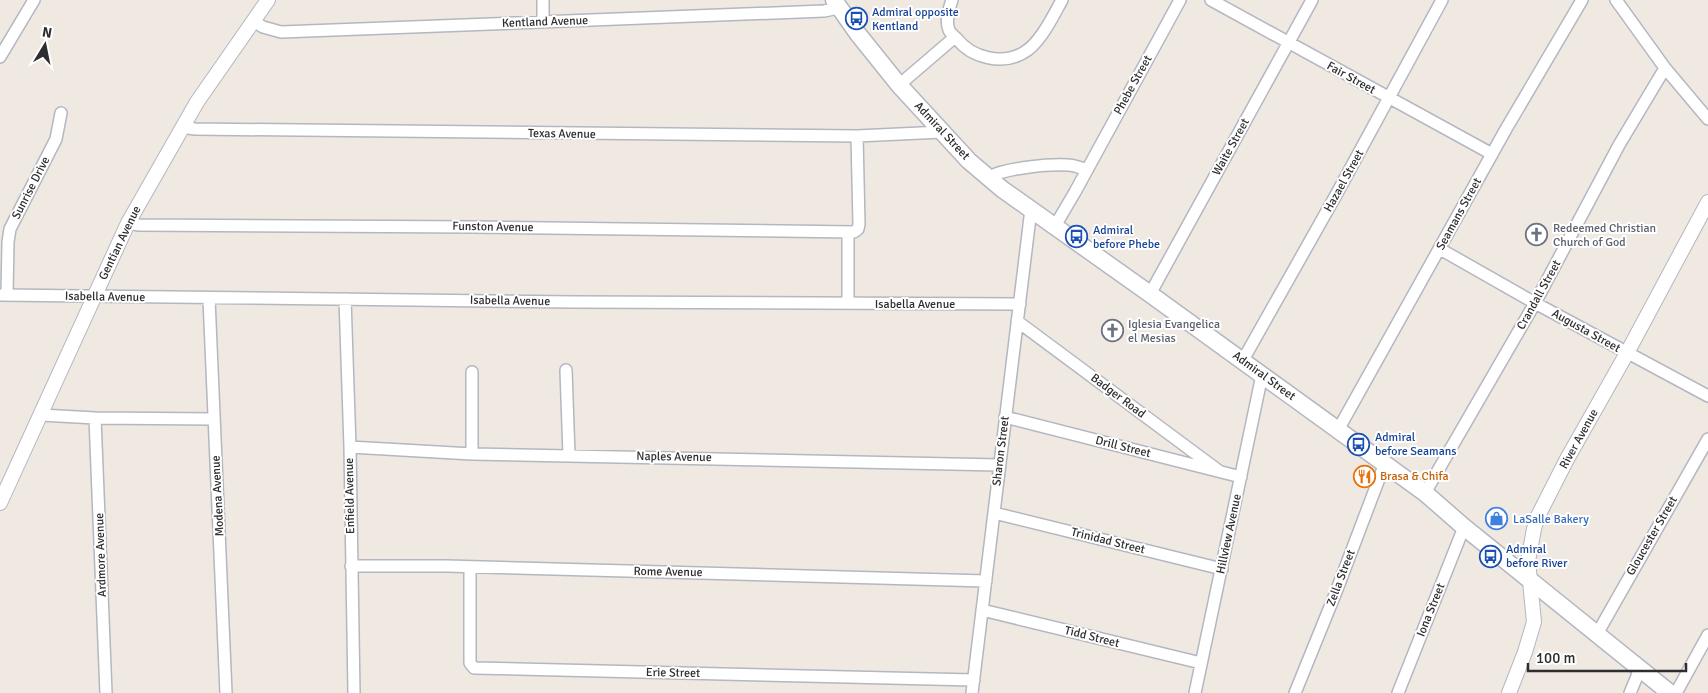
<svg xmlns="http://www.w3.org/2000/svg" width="1708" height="693" viewBox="0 0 1708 693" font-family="Signika,sans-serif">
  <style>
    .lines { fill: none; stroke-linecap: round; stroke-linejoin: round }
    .minor-casing { stroke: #b4b7c1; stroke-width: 14 }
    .tertiary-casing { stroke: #b4b7c1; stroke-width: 16 }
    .secondary-casing { stroke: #b4b7c1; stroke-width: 19 }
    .minor { stroke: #fff; stroke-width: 11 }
    .tertiary { stroke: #fff; stroke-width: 14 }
    .secondary { stroke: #fff; stroke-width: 16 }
    .labels { text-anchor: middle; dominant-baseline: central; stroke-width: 4; stroke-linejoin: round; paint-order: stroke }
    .transit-label { font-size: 12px; fill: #164399; stroke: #fff; text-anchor: start }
    .street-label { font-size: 12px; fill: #2e2e2e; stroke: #fff }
    .worship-label { font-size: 12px; fill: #5b616d; stroke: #fff; text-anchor: start }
    .food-label { font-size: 12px; fill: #c56008; stroke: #fff; text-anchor: start }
    .shop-label { font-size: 12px; fill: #366cbe; stroke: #fff; text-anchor: start }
  </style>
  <rect width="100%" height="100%" fill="#efe9e1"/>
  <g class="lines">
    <defs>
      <path id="minor" d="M543,0v22
        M952,0c-3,9 -7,21 -3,30 1,3 6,7 8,9 15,19 45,26 66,14 17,-9 30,-37 39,-53
        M1211,0l281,154
        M1616,0l49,68 43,51
        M253,21l10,6 18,5 543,-21 15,-3
        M0,57l34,-57
        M899,85l56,-48
        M182,127l13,2 662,7 85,-4
        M989,177c17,-9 59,-13 79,-12 6,0 13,3 19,5
        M128,223l11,2 336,2 379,5 4,-3 1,-5 -2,-88
        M1055,226l20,-34 105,-192
        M1440,249l95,54 173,93
        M1150,294l162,-294
        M0,295l575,7 445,2
        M7,295l1,-53 2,-13 46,-90 5,-26
        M209,299l17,394
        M345,299l5,148 4,246
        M848,303v-71
        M1017,321l202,150
        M1243,360l93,-165 106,-195
        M566,370l3,85
        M472,372v82
        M41,415l54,3 119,1
        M1005,417l236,60
        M95,418l11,275
        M1338,430l168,-301 76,-129
        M350,447l122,7 527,11
        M1425,493l110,-190 84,-158 46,-77
        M994,513l228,56
        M351,566h96l539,15
        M470,567v96l4,5 500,12
        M982,610l219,53
        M1597,634l111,-195
        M972,693l59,-484
        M1195,693l67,-318
        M1295,693l41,-101 49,-129
        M1398,693l66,-166
        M1630,693l10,-24
        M1676,693l32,-58"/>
      <path id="tertiary" d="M0,503l128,-280 69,-121 71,-102
        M1509,693l16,-41 9,-30 -6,-61 6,-32 4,-13 29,-57 60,-106 81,-151"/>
      <path id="secondary" d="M834,0l24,34 41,51 70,76 33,28 148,105 275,199 39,34 206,166"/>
    </defs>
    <use href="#minor" class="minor-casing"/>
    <use href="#tertiary" class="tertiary-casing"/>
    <use href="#secondary" class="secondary-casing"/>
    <use href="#minor" class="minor"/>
    <use href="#tertiary" class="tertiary"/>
    <use href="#secondary" class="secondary"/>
  </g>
  <defs>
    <symbol id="bus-ring" viewBox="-11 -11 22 22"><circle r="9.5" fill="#fff" stroke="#1a4fb4" stroke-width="1.5"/><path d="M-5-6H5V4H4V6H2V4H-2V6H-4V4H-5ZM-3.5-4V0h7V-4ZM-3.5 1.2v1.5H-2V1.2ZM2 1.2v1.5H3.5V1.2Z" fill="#1a4fb4"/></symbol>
    <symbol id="church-ring" viewBox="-11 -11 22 22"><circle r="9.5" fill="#fff" stroke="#6b7280" stroke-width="1.5"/><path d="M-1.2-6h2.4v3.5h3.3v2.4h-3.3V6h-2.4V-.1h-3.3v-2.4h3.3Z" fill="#6b7280"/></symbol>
    <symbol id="restaurant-ring" viewBox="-11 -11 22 22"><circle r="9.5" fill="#fff" stroke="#e8710a" stroke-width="1.5"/><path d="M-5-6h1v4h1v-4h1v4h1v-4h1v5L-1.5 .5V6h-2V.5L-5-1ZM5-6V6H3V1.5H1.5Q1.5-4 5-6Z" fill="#e8710a"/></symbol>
    <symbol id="shop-ring" viewBox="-11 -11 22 22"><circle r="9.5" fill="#fff" stroke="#3f7fe0" stroke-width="1.5"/><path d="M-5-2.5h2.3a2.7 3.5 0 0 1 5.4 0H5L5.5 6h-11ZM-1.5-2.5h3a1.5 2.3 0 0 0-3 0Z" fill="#3f7fe0"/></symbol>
  </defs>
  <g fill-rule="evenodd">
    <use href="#bus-ring" x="844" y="6" width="25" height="25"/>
    <use href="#church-ring" x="1524" y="222" width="25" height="25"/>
    <use href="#bus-ring" x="1064" y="224" width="25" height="25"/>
    <use href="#church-ring" x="1100" y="318" width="25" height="25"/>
    <use href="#bus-ring" x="1346" y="432" width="25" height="25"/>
    <use href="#restaurant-ring" x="1352" y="464" width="25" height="25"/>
    <use href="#shop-ring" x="1484" y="506" width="25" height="25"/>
    <use href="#bus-ring" x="1478" y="544" width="25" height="25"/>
  </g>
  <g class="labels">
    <g class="transit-label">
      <text x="872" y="12">Admiral opposite<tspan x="872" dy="14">Kentland</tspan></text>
      <text x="1093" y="230">Admiral<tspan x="1093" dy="14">before Phebe</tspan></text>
      <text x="1375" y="437">Admiral<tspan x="1375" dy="14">before Seamans</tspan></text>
      <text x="1506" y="549">Admiral<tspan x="1506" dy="14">before River</tspan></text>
    </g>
    <g class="street-label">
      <text transform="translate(545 22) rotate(-2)">Kentland Avenue</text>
      <text transform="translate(1351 78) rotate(29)">Fair Street</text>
      <text transform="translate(1133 85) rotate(-61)">Phebe Street</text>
      <text transform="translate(942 131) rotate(47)">Admiral Street</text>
      <text transform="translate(562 134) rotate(1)">Texas Avenue</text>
      <text transform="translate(1231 147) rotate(-61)">Waite Street</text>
      <text transform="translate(1344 181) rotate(-61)">Hazael Street</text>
      <text transform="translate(31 188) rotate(-63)">Sunrise Drive</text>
      <text transform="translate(1459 214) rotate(-61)">Seamans Street</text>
      <text transform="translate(493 227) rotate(1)">Funston Avenue</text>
      <text transform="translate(120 243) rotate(-64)">Gentian Avenue</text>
      <text transform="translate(1539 295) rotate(-61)">Crandall Street</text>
      <text transform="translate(105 297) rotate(1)">Isabella Avenue</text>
      <text transform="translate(510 301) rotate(1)">Isabella Avenue</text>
      <text x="915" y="304">Isabella Avenue</text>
      <text transform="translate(1586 331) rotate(29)">Augusta Street</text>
      <text transform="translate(1264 376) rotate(36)">Admiral Street</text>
      <text transform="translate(1118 396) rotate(37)">Badger Road</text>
      <text transform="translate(1579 439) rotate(-61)">River Avenue</text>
      <text transform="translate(1123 447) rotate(14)">Drill Street</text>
      <text transform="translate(1001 451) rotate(-83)">Sharon Street</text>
      <text transform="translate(674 457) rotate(1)">Naples Avenue</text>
      <text transform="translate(218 496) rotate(-93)">Modena Avenue</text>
      <text transform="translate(350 496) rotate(-91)">Enfield Avenue</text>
      <text transform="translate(1229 534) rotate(-78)">Hillview Avenue</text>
      <text transform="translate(1652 536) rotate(-60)">Gloucester Street</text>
      <text transform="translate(1108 541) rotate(14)">Trinidad Street</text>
      <text transform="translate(101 555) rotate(-92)">Ardmore Avenue</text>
      <text transform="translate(668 572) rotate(1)">Rome Avenue</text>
      <text transform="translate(1341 578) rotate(-69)">Zella Street</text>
      <text transform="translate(1431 610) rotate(-68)">Iona Street</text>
      <text transform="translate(1092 637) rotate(14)">Tidd Street</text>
      <text transform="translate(673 673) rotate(1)">Erie Street</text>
    </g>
    <g class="worship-label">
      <text x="1553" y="228">Redeemed Christian<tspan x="1553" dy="14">Church of God</tspan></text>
      <text x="1128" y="324">Iglesia Evangelica<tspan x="1128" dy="14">el Mesias</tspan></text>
    </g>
    <g class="food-label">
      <text x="1380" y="476">Brasa &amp; Chifa</text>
    </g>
    <g class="shop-label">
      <text x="1513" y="519">LaSalle Bakery</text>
    </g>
  </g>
  <g transform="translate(45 45) rotate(10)" stroke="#ffffff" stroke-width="4" paint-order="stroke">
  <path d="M0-4L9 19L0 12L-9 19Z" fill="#2e2e2e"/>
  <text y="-8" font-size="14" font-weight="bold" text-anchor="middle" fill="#2e2e2e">N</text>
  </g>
  <path d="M1528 663v8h158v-8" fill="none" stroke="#2e2e2e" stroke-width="2.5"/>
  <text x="1536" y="663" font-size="15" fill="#2e2e2e" stroke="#ffffff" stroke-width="4" paint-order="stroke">100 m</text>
</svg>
